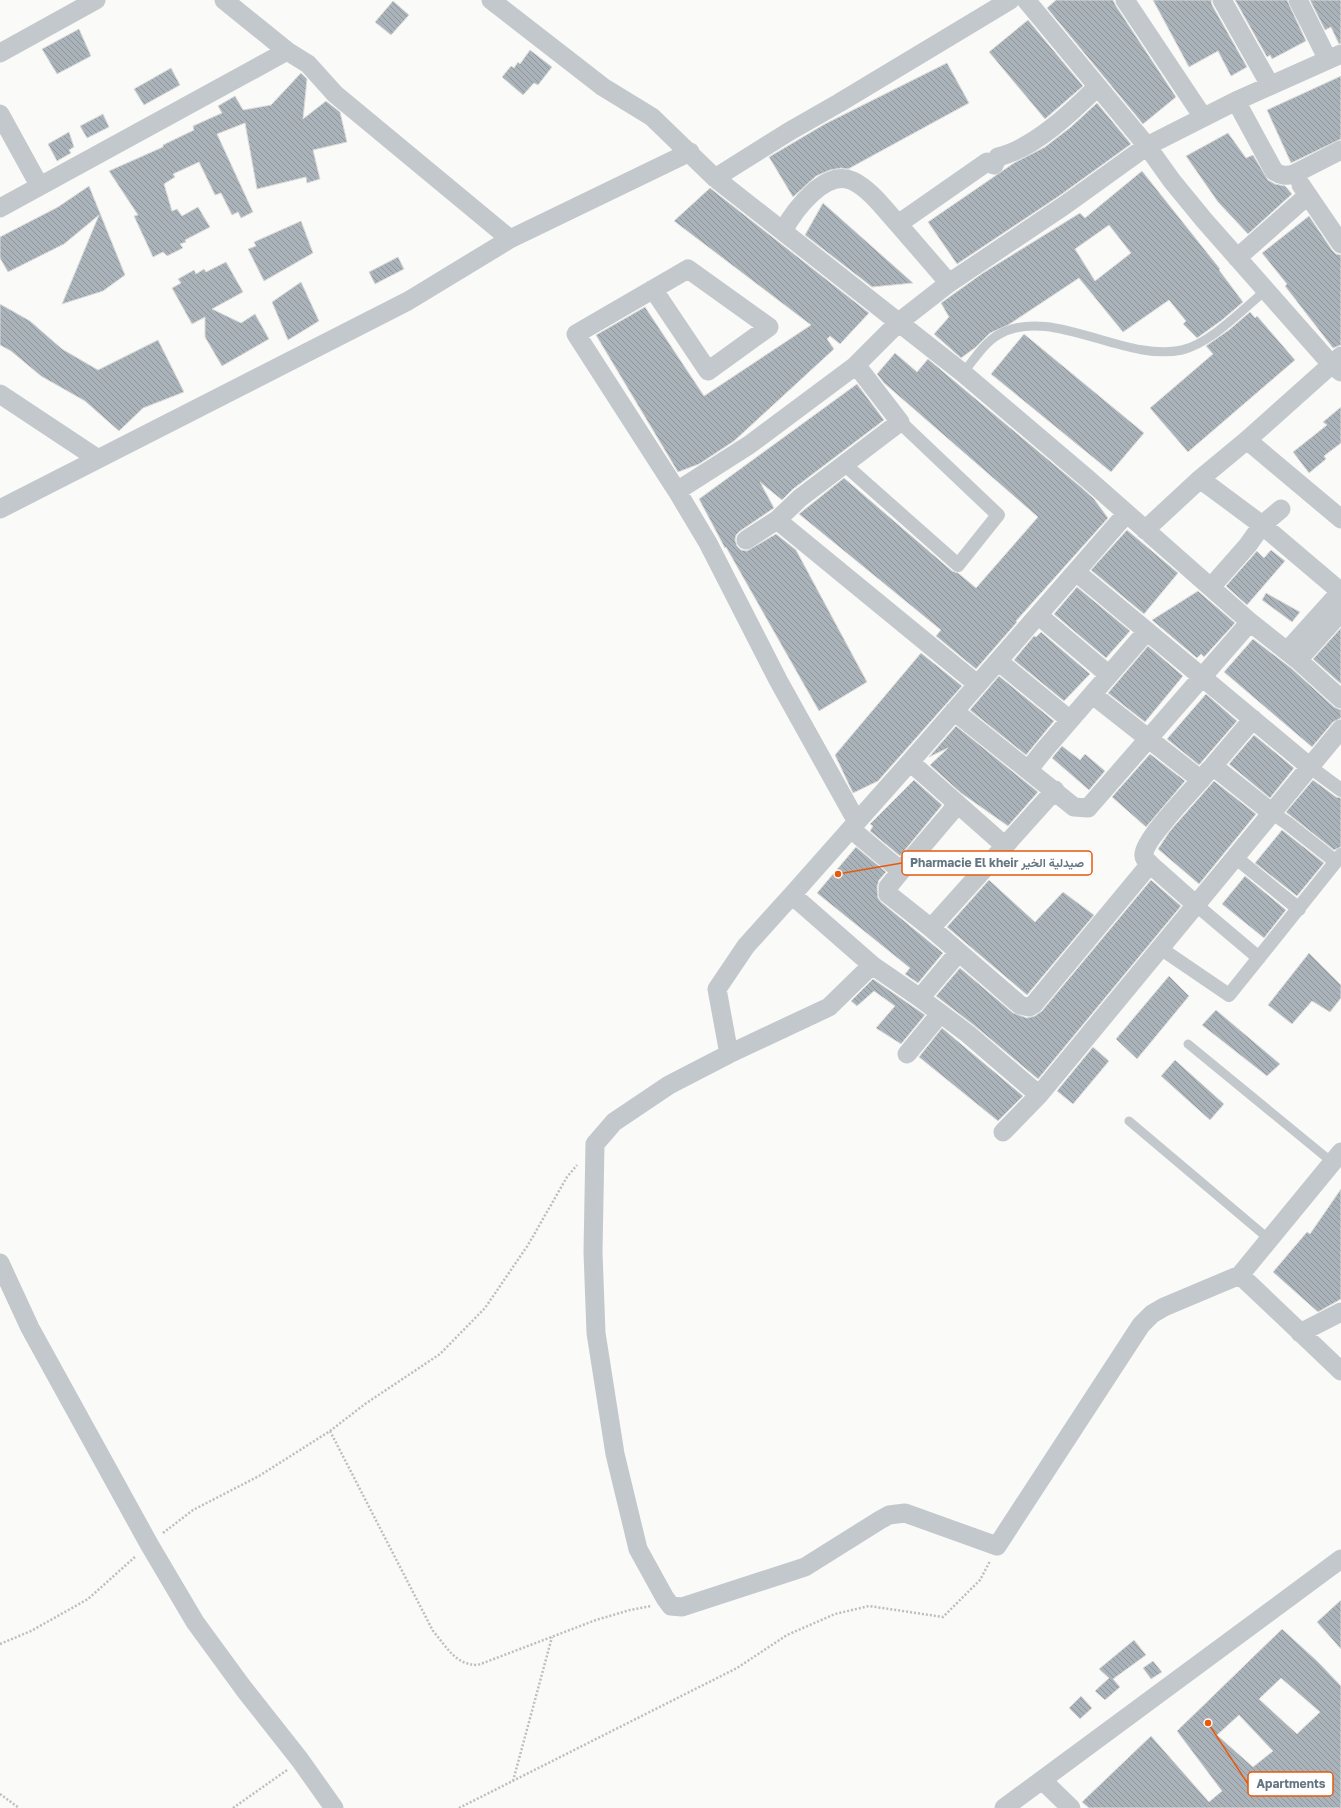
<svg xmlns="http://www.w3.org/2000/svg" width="1341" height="1808" viewBox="0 0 1341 1808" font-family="'Golos Text',Vazirmatn,sans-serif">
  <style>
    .building { fill: url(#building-back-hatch); stroke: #dcdcda; fill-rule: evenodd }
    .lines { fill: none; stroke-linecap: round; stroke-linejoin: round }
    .path { stroke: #bbbfc2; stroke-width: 2.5; stroke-dasharray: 2 2; stroke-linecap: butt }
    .service { stroke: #c3c8cc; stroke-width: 9 }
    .pedestrian { stroke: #c3c8cc; stroke-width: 14 }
    .minor { stroke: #c3c8cc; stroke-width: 19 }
    .leader { fill: none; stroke: #e8590c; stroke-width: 1.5 }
    .callout-dot { fill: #e8590c; stroke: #fff; stroke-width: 1.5 }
    .callout { fill: #fff; stroke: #e8590c; stroke-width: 1.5 }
    .callout-label { font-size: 12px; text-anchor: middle; font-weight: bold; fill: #657683 }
  </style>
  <defs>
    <pattern id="building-back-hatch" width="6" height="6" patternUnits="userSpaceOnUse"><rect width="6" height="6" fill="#aab3b9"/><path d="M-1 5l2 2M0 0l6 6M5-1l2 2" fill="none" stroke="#8e969c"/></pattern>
  </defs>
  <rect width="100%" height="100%" fill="#fafaf8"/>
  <path class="building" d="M1056,0h57l3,6 60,91 -33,27 -96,-116z
    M1153,0h58l1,5 35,62 -16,9 -13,-25 -29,16z
    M1235,0h52l19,41 -34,18 -2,-4 -3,2z
    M1310,0h31v43l-2,1 -8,-17 -6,3z
    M393,1l16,14 -18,20 -16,-13z
    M1028,20l55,66 -38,33 -56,-67z
    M79,29l12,27 -34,18 -15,-25z
    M530,50l22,17 -14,18 -4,-2 -11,12 -21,-18 9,-11 3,2 4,-6 2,2z
    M947,63l22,40 -121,66 -7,-1 -11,2 -14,6 -23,21 -24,-40 56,-33z
    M171,68l9,17 -36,20 -10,-16z
    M301,73l6,6 -4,40 23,-18 14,11 7,30 -34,8 7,29 -13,4 -1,-6 -49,12 -12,-66 -28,11 36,78 -12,6 -3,-6 -6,3 -11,-22 -6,2 -16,-33 -26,12 2,3 -11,7 8,27 5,-2 5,7 16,-9 12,20 -25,13 1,2 -6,2 3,4 -16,8 -4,-4 -10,5 -19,-41 4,-1 -29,-44 54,-24v-2l31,-15 -1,-4 29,-13 -4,-7 17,-10 8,14 28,-5z
    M1341,76v63l-50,24 -24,-53z
    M1097,103l34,41 -72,52 -102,68 -29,-42 86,-59 31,-16 26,-20z
    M103,114l6,13 -22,11 -7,-12z
    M69,132l5,15 -5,3 2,3 -14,8 -9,-17z
    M1228,133l18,25 7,-3 15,25 7,4 10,2 7,8 -44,40 -30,-32 -32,-46z
    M1142,171l78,98 -1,1 24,32 -21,18 -25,18 -14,-14 3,-3 -17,-21 -46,32 -44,-54 -71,47 -18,8 -14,14 -15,11 -27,-24 15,-17 -8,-14 42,-30 97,-60 5,5zM1109,225l22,28 -36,28 -20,-32z
    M89,186l36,89 -22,16 -41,13 37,-89 -35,29 -56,28 -8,-14v-21l58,-30z
    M710,188l159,125 -29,31 -10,-8 -3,3 7,10 -100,92 -35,23 -21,8 -82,-137 49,-28 59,89 107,-71 -137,-104z
    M823,203l90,80 -41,4 -67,-52z
    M1309,216l23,34 4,4 5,1v90l-8,3 -48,-62 2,-2 -25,-31z
    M301,221l12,32 -49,28 -16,-32 8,-3 -2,-4z
    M398,257l6,12 -29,15 -6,-12z
    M226,262l17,30 -31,17 29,14 14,-9 14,25 -47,27 -17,-29v-20l-13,7 -20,-36 9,-5 -3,-4 16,-9 2,4 8,-5 2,3z
    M301,282l18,39 -31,19 -16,-38z
    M0,304l30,17 32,28 36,21 60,-30 26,52 -41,16 -24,23 -34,-30 -44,-25 -30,-25 -11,-6z
    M1250,312l5,6 2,-2 38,44 -107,92 -38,-44 63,-54 -7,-8 23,-16z
    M1024,334l120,99 -33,39 -120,-98z
    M895,353l22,19 11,-13 154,129 12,11 14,19 -92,103 1,1 -41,47 -40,-33 5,-6 -142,-116 45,-36 108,93 6,2 18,15 62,-71 -154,-134 -7,-9z
    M857,384l27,36 -91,69 -11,11 -22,-18 14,26 -34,23 -4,4 -1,5 2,6 4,4 6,1 29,-17 20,16 71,132 -48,29 -93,-164 -1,1 -26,-49z
    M1341,407v36l-17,13 2,3 -17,14 -16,-21 34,-27 -4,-3z
    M1127,530l51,43 -34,41 -53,-44z
    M1271,550l14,11 -38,44 -21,-19 31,-35 7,7z
    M1077,587l53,44 -24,27 -52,-44z
    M1198,591l37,32 -31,34 -3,-3 -4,4 -45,-38z
    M1266,593l34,19 -8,10 -30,-22z
    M1341,628v56l-28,-25z
    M1041,632l49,42 -26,27 -50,-41 20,-24 2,1z
    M1253,639l38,29 43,39 7,3v8l-8,4 -21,25 -88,-75z
    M1148,646l35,30 -38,46 -37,-29z
    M921,653l41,33 -84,95 -25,12 -18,-38z
    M999,676l55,45 -28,34 -56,-45z
    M1206,694l31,27 -38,44 -32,-26z
    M956,726l82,66 -30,34 -47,-33 -31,-28 18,-17 -19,9z
    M1254,735l40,33 -24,30 -41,-34z
    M1062,746l18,14 5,-6 20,17 -16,19 -37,-32z
    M1150,754l35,27 -39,46 -34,-30z
    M914,780l28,25 -42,51 -30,-25 3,-5 -3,-2z
    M1313,780l23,17 5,1v49l-7,3 -48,-38z
    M1214,781l42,33 -57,70 -41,-35 12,-18z
    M1282,830l42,33 -27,33 -42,-33z
    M856,847l30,25 -7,8 -2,7 1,11 3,4 62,51 -25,30 -13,-9 5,-6 -93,-75z
    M1245,876l41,34 -22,28 -42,-34z
    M989,880l46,42 28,-30 31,23 -67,80 -80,-68z
    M1151,880l30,26 -143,173 -63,-53 -39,-30 24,-28 53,45 14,5 8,-2 7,-5z
    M1309,953l32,32v13l-11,14 -18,-11 -20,23 -24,-19z
    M1169,976l20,20 -52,63 -21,-20z
    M873,979l52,36 -24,29 -25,-16 19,-22 -21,-15 -17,15 -6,-5z
    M1216,1010l64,54 -13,12 -65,-51z
    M942,1028l81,68 -25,25 -79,-64z
    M1093,1047l16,14 -36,43 -16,-13z
    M1175,1060l49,44 -14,16 -49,-44z
    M1341,1189v110l-23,13 -45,-40 34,-40 3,2z
    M1341,1600v49l-24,-27z
    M1282,1629l35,32 24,25v122h-252l-7,-6 69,-66 58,66 13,-11 -45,-60zM1281,1678l39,34 -23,22 -38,-35zM1239,1715l34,36 -20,16 -36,-32z
    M1134,1640l12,15 -33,24 7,8 -15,13 -10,-9 14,-13 -10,-9z
    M1153,1661l9,11 -11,7 -8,-11z
    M1081,1696l11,12 -12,11 -11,-11z"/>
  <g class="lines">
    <path class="path" d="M330,1431l103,200c14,16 22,34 45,34l118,-45 34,-10 21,-4
      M163,1533l30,-23 66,-34 71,-45 35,-27 75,-50 45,-46 43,-63 39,-68 10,-12
      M0,1644l31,-13 57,-32 48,-43
      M513,1781l39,-144
      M0,1794l19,14
      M233,1808l54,-38
      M459,1808l278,-140 50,-33 48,-21 34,-8 74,11 37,-37 10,-19"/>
    <path class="service" d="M963,373c10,-12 21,-30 35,-38 52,-31 126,28 184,15 29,-7 60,-40 83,-59
      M1188,1044l145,119
      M1129,1121l141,119"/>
    <path class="pedestrian" d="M844,464l114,101 40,-50 -98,-93
      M1310,767l31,23
      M1272,813l15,10 48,38
      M1235,857l64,52
      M1195,904l64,54
      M1160,948l69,47 112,-140"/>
    <path class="minor" d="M491,0l112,87 49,30 63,61 248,195 126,107 161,142 48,38 43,39
      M1026,0l121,146 25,35 32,39 127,144 10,8
      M1125,0l78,117
      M1222,0l48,85
      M1298,0l30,60
      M0,53l96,-53
      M1236,101l38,70c7,5 12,5 20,3l47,-24
      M0,114l39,71
      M715,178l75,-47 49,-28 171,-103
      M1301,185l40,59
      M0,208l287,-157
      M783,231c11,-20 42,-63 70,-50 18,9 32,29 45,43
      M510,239l180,-87
      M1237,258l71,-63
      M949,283l-51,-59 89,-62 7,3 4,-8c36,-9 73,-44 99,-70
      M653,289l55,82 61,-44 -81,-58 -112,65 101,157 31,52 70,137 79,142
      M0,394l98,65
      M1247,440l94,79
      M1200,479l62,46 79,67
      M677,491l72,-46 106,-79 44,-44 50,-39 116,-78 82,-59 89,-45 105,-47
      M0,509l408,-208 102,-62 -175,-145 -27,-30 -21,-13 -63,-51
      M777,520l23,-22 100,-76 -40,-52 -5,-4
      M1145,530l55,-51 47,-39 94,-84
      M746,540l31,-20 200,164
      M1076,572l234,195
      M1211,587l37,-42 14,-20 19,-16
      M1038,615l71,60
      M1287,651l54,-60
      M1298,660l43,-48
      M998,661l72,59
      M1093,695l108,85
      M954,711l120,96 14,1 162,-186
      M1253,719l-40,47 59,47
      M910,762l94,83
      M1029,769l16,-20 102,-118
      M851,829l50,42 -13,16v7l43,34 124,-138
      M1150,864c-3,-3 -7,-6 -6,-10 1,-17 53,-68 65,-84
      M901,871l56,-66
      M792,895l80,70 48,33 38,-45
      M931,928l89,77 9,2 5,-3 116,-140 45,40
      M872,965l-43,42 -100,47 -60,31 -55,37 -19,22 -2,108 3,81 19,121 23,95 27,49 6,8 11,1 123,-40 75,-47 9,-5 16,-2 92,33 144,-221 11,-11 12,-7 76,-32 101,-123
      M920,998l48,36 71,61
      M729,1054l-12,-65 29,-43 46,-51 118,-133 216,-248
      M907,1054l33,-40
      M1003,1132l36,-37 302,-366
      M0,1263l30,65 119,216 46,78 49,67 56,71 34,48
      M1240,1275l101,96
      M1300,1333l41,-21
      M1042,1780l29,28
      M1004,1808l337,-249"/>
  </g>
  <path class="leader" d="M838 874L902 863M1208 1723L1248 1784"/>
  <g class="callout-dot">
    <circle cx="838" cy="874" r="4"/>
    <circle cx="1208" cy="1723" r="4"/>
  </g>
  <g class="callout">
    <rect x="902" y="851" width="190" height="24" rx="4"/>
    <rect x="1248" y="1772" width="85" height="24" rx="4"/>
  </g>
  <g class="callout-label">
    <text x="997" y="867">Pharmacie El kheir صيدلية الخير</text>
    <text x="1291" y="1788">Apartments</text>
  </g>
</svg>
